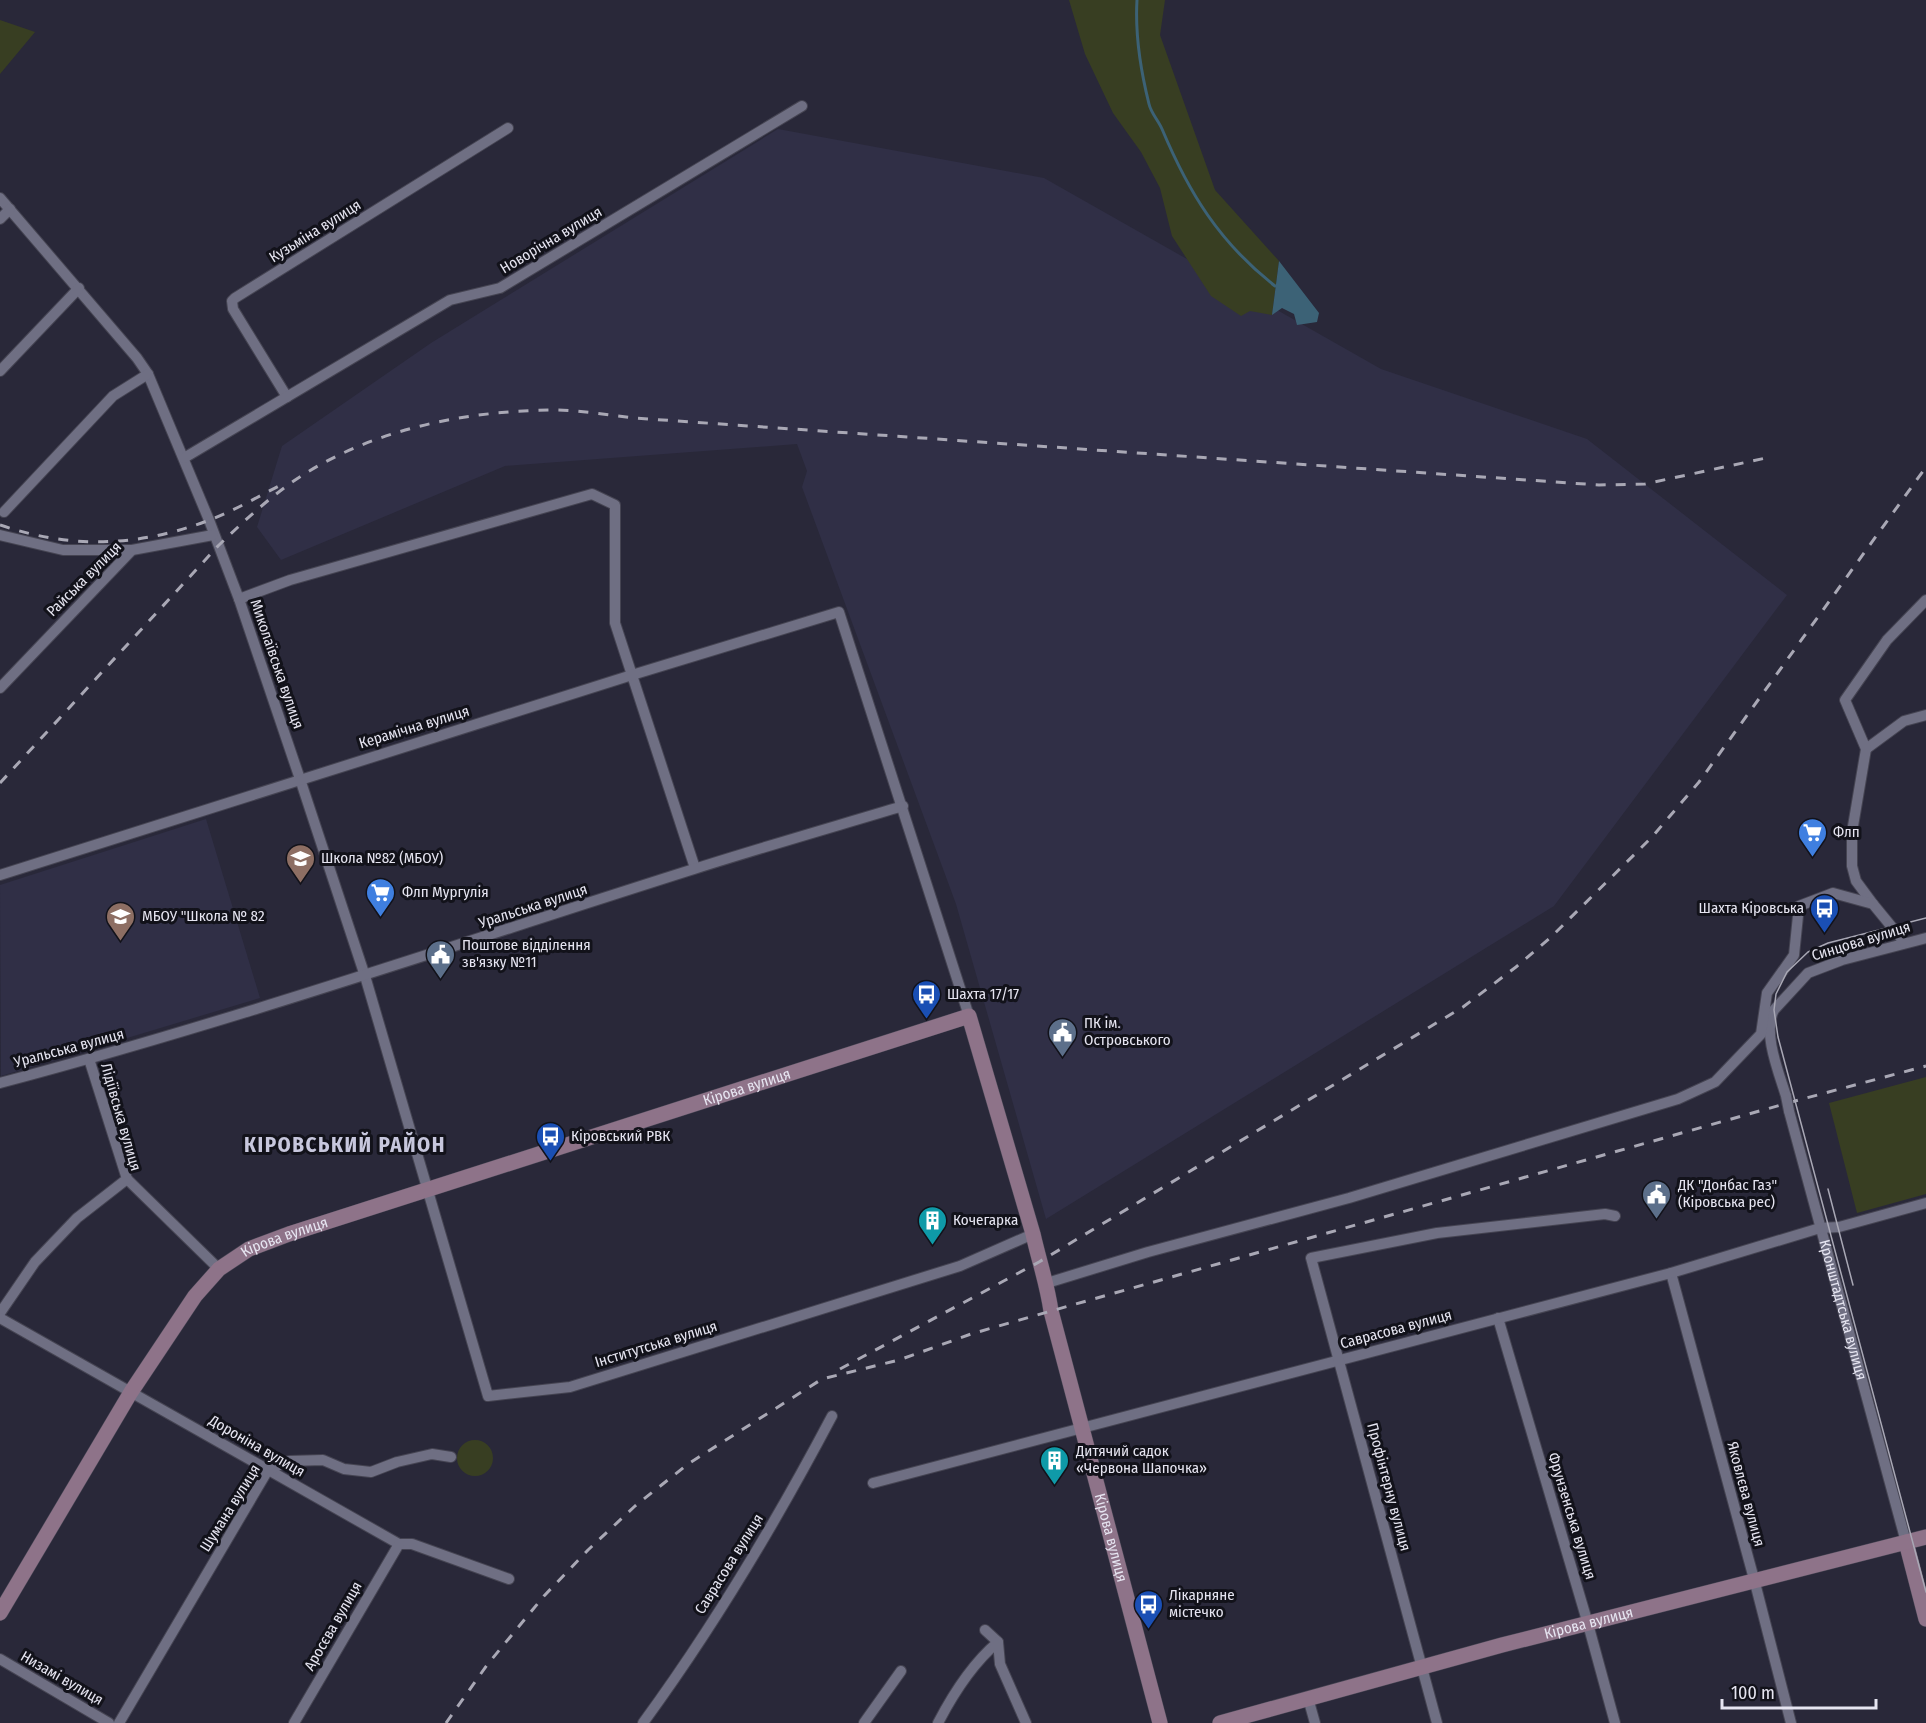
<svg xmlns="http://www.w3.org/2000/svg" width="1926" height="1723" viewBox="0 0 1926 1723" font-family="'Fira Sans Condensed',sans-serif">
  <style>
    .built { fill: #302f46 }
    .green { fill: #383e22 }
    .water { fill: #3c6276 }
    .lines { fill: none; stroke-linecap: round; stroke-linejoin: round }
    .stream { stroke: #3c6276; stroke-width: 3 }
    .street-casing { stroke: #454452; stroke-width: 12 }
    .secondary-casing { stroke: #454452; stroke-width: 16 }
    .street { stroke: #6f6f83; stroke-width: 10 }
    .secondary { stroke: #8e7389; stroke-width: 15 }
    .tram { stroke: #a9a8b5; stroke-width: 1.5 }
    .rail { stroke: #a9a8b5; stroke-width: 3; stroke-dasharray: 10 10; stroke-linecap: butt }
    .street-bridge-casing { stroke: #454452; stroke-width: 12; stroke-linecap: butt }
    .street-bridge { stroke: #6f6f83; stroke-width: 10 }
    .labels { text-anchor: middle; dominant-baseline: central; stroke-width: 6; stroke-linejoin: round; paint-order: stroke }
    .street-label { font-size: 15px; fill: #e6e5f1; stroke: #12121a }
    .poi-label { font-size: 15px; fill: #e6e5f1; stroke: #12121a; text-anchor: start }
    .district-label { font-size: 21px; font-weight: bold; letter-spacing: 1.5px; fill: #c7c7dd; stroke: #12121a }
  </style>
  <rect width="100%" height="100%" fill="#292839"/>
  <path class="built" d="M778,129l266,49 337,191 206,70 200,156 -233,311 -508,313 -90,-315 -154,-417 5,-16 -10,-27 -292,22 -224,94 -24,-33 25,-81 149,-103z
    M206,819l54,179 -259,78 -1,-191z"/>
  <path class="green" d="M1069,0h96l-5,35 55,155 64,71 -7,54 -22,-4 -9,5 -30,-20 -39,-60 -12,-48 -19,-36 -28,-39 -28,-59z
    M0,20l35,12 -35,42z
    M1926,1077v117l-69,19 -28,-110z
    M457 1458a18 18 0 1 1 36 0a18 18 0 1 1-36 0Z"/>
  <path class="water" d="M1279,261l40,52 -2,9 -20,3 -3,-11 -12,-6 -10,7z"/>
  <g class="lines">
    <path class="stream" d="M1137,0c-2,34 4,72 12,104 2,9 9,16 13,25 27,64 57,113 113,157"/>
    <defs>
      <g id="street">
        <path d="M0,198l137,160 11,16 61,146 30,79 61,180 65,197 123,420 82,-9 390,-121 73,-32"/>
        <path d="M0,219l10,-10"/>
        <path d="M0,371l79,-83"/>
        <path d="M287,397l-54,-88 -1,-8 3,-3 273,-170"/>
        <path d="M184,458l266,-158 50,-12 302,-182"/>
        <path d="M4,512l109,-116 35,-22"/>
        <path d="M0,535l63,15h69"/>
        <path d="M239,599l51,-19 302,-86 23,11v118l80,245"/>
        <path d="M0,688l132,-138 81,-15"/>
        <path d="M1866,749l38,-28 22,-6"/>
        <path d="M0,875l632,-200 207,-63 130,404"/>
        <path d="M1873,904l-17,-23 -4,-15v-34l14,-83 -21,-49 42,-60 39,-40"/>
        <path d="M0,1083c234,-62 463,-141 694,-214 69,-22 139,-42 209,-63"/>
        <path d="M1786,1096c-7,-23 -24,-64 -12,-86l34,-37 34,-13 84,-22"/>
        <path id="s1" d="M1789,1111l117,431"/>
        <path d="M127,1179l92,90"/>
        <path d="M1671,1273l83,306 37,144"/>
        <path d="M1047,1283l101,-31 201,-54 329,-99 37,-17 46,-48 6,-41 27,-38 5,-49 34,-13 40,11 32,39"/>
        <path d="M0,1313l35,-51 42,-44 50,-39 -38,-120"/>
        <path d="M0,1318l399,226h13l97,35"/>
        <path d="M1498,1318l90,306 27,99"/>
        <path d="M873,1483l798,-210 149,-45 19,-1 87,-24"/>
        <path d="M985,1630l13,12 2,22 26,59"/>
        <path d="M0,1659l109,64"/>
        <path d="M1308,1698l7,25"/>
        <path d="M119,1723l149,-253 21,-9 34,-1 21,9 27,3 26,-10 35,-8 19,3"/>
        <path d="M294,1723l105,-179"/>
        <path d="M643,1723c71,-97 133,-201 189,-307"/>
        <path d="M864,1723l37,-52"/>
        <path d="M938,1723c15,-29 35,-60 60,-81"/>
        <path d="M1437,1723l-126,-465 126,-25 168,-19 10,2"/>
      </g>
      <g id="secondary">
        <path d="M1906,1542l20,77"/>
        <path id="s2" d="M0,1613l131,-221 64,-96 24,-27 30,-20 40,-15 680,-218 64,218c6,27 14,49 18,77l109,412"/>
        <path id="s3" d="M1220,1723l282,-78 424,-108"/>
      </g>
    </defs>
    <use href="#street" class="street-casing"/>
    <use href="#secondary" class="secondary-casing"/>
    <use href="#street" class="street"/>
    <use href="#secondary" class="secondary"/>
    <path class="tram" d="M1926,918l-98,25 -20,9 -21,20 -11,22 -2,16 4,27 148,555
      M1828,1189l25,96"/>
    <path class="rail" d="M0,525c71,24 137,22 207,-4 25,-9 50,-24 74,-36
      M0,783l218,-237c27,-26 57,-54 88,-73 73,-45 161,-62 246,-63 27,0 55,5 82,8l965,67 46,-1 121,-26
      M840,1369l199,-107 424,-255 53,-40 34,-29 102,-101 47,-55 227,-315
      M446,1723l41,-58 57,-69 44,-46 47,-44 53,-42 134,-85 77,-19 72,-26 80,-23 744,-210 131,-35"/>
    <defs>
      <path id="street-bridge" d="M1786,1096l3,15"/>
    </defs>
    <use href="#street-bridge" class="street-bridge-casing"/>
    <use href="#street-bridge" class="street-bridge"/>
  </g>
  <defs>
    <symbol id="supermarket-pin" viewBox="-11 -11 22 30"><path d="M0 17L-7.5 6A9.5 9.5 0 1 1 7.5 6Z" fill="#3f7fe0" stroke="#12121a"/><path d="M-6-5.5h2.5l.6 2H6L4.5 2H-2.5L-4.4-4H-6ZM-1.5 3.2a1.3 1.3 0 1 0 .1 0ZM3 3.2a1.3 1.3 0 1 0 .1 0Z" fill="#fff"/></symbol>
    <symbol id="school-pin" viewBox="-11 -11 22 30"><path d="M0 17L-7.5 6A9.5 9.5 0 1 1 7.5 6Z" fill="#8d6e63" stroke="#12121a"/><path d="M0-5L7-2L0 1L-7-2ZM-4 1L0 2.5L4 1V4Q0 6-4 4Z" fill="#fff"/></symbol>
    <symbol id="bus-pin" viewBox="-11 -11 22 30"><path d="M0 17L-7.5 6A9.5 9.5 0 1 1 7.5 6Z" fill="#1a4fb4" stroke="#12121a"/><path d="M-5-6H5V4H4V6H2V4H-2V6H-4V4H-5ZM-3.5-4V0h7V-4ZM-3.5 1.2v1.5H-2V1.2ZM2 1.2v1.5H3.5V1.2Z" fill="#fff"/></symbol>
    <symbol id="civic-pin" viewBox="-11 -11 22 30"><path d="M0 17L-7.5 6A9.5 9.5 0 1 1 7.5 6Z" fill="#5c6f8a" stroke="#12121a"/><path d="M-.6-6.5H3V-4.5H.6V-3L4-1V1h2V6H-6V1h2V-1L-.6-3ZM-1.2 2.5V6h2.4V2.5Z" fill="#fff"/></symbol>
    <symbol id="building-pin" viewBox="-11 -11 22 30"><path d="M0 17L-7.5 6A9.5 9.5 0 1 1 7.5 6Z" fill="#0f9aa8" stroke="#12121a"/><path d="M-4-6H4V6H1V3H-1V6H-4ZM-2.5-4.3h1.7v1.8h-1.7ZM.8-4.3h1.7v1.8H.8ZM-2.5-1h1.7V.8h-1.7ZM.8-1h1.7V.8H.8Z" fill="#fff"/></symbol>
  </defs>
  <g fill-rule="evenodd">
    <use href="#supermarket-pin" x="1796" y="816" width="33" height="45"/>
    <use href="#school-pin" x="284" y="842" width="33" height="45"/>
    <use href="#supermarket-pin" x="364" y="876" width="33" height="45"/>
    <use href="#bus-pin" x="1808" y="892" width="33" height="45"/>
    <use href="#school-pin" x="104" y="900" width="33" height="45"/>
    <use href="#civic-pin" x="424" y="938" width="33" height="45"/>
    <use href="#bus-pin" x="910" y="978" width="33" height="45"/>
    <use href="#civic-pin" x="1046" y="1016" width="33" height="45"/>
    <use href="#bus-pin" x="534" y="1120" width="33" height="45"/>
    <use href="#civic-pin" x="1640" y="1178" width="33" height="45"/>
    <use href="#building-pin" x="916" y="1204" width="33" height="45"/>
    <use href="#building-pin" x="1038" y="1444" width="33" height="45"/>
    <use href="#bus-pin" x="1132" y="1588" width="33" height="45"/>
  </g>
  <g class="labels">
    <g class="street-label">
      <text transform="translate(315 231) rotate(-32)">Кузьміна вулиця</text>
      <text transform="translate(551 240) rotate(-31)">Новорічна вулиця</text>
      <text transform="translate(84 579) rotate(-45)">Райська вулиця</text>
      <text transform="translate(277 664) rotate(71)">Миколаївська вулиця</text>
      <text transform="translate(414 727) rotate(-17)">Керамічна вулиця</text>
      <text transform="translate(533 906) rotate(-18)">Уральська вулиця</text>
      <text transform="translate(1861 941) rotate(-17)">Синцова вулиця</text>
      <text transform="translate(69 1048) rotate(-15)">Уральська вулиця</text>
      <text stroke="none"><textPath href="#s2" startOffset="968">Кірова вулиця</textPath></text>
      <text transform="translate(121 1117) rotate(74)">Лідіївська вулиця</text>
      <text stroke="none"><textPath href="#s2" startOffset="482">Кірова вулиця</textPath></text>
      <text stroke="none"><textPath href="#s1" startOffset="206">Кронштадтська вулиця</textPath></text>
      <text transform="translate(1396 1329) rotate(-15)">Саврасова вулиця</text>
      <text transform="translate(656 1344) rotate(-17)">Інститутська вулиця</text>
      <text transform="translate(257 1446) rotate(30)">Дороніна вулиця</text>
      <text transform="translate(1389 1487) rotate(75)">Профінтерну вулиця</text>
      <text transform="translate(1746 1494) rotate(75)">Яковлєва вулиця</text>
      <text transform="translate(230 1508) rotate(-58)">Шумана вулиця</text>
      <text transform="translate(1572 1516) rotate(73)">Фрунзенська вулиця</text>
      <text stroke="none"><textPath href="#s2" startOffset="1742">Кірова вулиця</textPath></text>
      <text transform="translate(729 1564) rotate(-58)">Саврасова вулиця</text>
      <text stroke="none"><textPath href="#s3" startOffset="382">Кірова вулиця</textPath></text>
      <text transform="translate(333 1626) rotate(-60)">Аросєва вулиця</text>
      <text transform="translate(62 1678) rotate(30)">Низамі вулиця</text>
    </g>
    <g class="poi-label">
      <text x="1833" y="832">Флп</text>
      <text x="321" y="858">Школа №82 (МБОУ)</text>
      <text x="402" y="892">Флп Мургулія</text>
      <text x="1804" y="908" text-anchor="end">Шахта Кіровська</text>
      <text x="142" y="916">МБОУ "Школа № 82</text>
      <text x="462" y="945">Поштове відділення<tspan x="462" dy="17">зв'язку №11</tspan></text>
      <text x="947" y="994">Шахта 17/17</text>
      <text x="1084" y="1023">ПК ім.<tspan x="1084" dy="17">Островського</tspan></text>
      <text x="571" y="1136">Кіровський РВК</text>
      <text x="1678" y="1185">ДК "Донбас Газ"<tspan x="1678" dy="17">(Кіровська рес)</tspan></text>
      <text x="953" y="1220">Кочегарка</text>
      <text x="1076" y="1451">Дитячий садок<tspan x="1076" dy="17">«Червона Шапочка»</tspan></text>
      <text x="1169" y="1595">Лікарняне<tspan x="1169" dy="17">містечко</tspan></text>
    </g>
    <g class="district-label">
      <text x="345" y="1145">КІРОВСЬКИЙ РАЙОН</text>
    </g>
  </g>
  <path d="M1722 1699v9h154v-9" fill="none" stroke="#e6e5f1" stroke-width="3"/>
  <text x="1731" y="1699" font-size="18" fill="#e6e5f1" stroke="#12121a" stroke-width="4.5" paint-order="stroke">100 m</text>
</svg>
